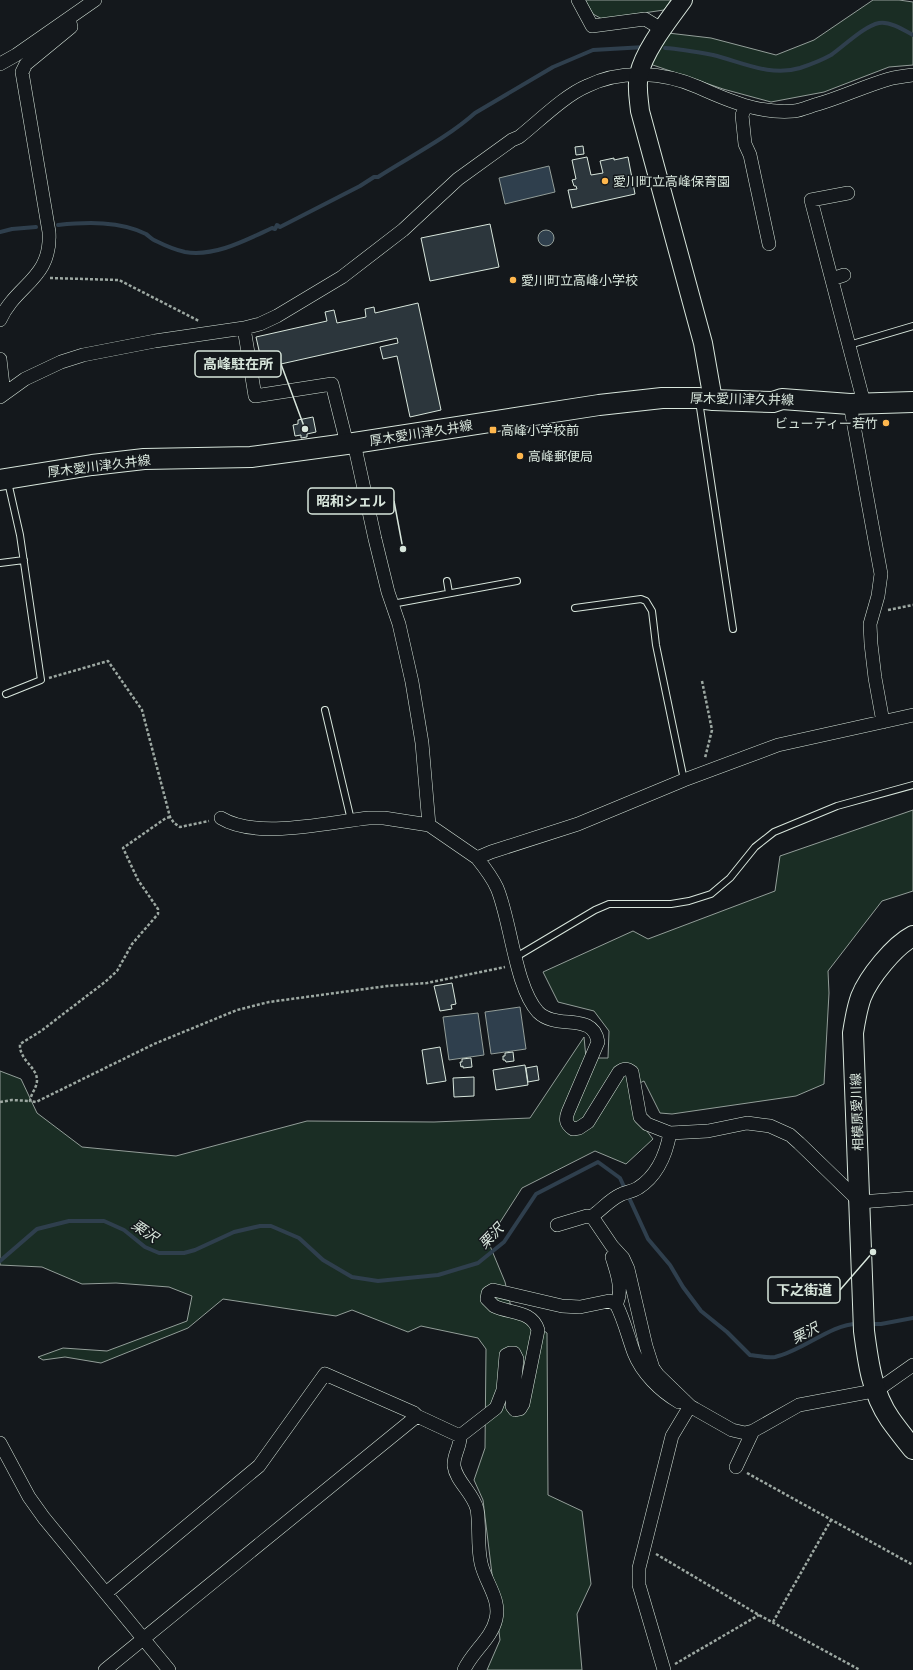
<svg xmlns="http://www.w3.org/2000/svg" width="913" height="1670" viewBox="0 0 913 1670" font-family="'Work Sans','Noto Sans JP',sans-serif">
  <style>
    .green { fill: #1a2d24; stroke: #939e99 }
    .water { fill: #2f3f4d; stroke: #939e99 }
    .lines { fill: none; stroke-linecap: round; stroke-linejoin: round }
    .stream { stroke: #2f3f4d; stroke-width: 4 }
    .building { fill: #2c363c; stroke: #d8e6dc }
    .lane-casing { stroke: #d8e6dc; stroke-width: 8 }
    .street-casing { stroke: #d8e6dc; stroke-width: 14 }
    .secondary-casing { stroke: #d8e6dc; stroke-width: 20 }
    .primary-casing { stroke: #d8e6dc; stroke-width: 22 }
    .path { stroke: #9da8a2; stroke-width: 2.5; stroke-dasharray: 3 2; stroke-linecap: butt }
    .lane { stroke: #14181c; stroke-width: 6 }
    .street { stroke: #14181c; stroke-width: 13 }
    .secondary { stroke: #14181c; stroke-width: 18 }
    .primary { stroke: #14181c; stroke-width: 20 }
    .poi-dot { fill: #ffb74d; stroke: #14181c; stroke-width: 1.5 }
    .labels { text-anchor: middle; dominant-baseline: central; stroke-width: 3; stroke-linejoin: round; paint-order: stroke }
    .poi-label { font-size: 13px; fill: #d8e6dc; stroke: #14181c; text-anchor: start }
    .street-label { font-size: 13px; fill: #d8e6dc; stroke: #14181c }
    .water-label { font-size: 14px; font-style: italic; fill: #d8e6dc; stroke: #14181c }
    .leader { fill: none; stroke: #d8e6dc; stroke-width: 1.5 }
    .callout-dot { fill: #d8e6dc; stroke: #14181c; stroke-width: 1.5 }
    .callout { fill: #14181c; stroke: #d8e6dc; stroke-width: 1.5 }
    .callout-label { font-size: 14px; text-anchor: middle; font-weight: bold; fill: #d8e6dc }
  </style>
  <rect width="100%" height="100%" fill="#14181c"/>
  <path class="green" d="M585,0h86l-7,10 -62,9 -9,-5z
    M873,0h26l14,2v63l-24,2 -65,25 -53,10 -48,-13 -76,-26 21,-30 43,5 65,17 38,-15z
    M913,810v81l-31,10 -54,70 1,22 -5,91 -28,12 -124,18 -12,-1 -16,-32 -15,7 11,34 13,17 -27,25 -31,-13 -73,37 -34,53 17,41 6,25 36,26 1,162 34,16 9,73 -14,30 5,56h-95l13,-30 -17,-140 -9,-20 11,-32 1,-99 -8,-11 -57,-12 -13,6 -56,-22 -16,6 -113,-17 -35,29 -87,35 -36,-6 -22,3 -5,-3 25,-9 44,3 80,-30 5,-25 -23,-9 -53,-4 -34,1 -40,-17 -42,-2v-194l21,8 16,34 45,34 94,9 131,-35 127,1 96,-4 54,-81 2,21h22l1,-27 -15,-20 -36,-9 -15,-30 90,-41 15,8 127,-48 5,-35z"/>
  <path class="water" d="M549,166l6,26 -50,12 -6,-26z
    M538 238a8 8 0 1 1 16 0a8 8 0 1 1-16 0Z
    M520,1007l6,42 -35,5 -6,-42z
    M478,1013l6,42 -35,5 -6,-43z"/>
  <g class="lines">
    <path class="stream" d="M665,48c16,1 32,4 48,7 29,7 57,22 87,13 9,-3 22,-8 31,-13 13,-9 33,-29 48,-32 11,-2 25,7 34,12
      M58,225c29,-3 62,-4 88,9 3,2 6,6 10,7 8,4 20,9 29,11 30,5 61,-12 87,-24l3,1 2,-4 3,2 80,-41 14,-9h4c31,-20 69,-39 97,-64l78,-46 40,-17 52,-3
      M0,232l12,-3 24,-2
      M0,1261l37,-32 32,-8h35l20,9 21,17 14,6h25l11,-3 39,-18 26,-6h11l28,12 24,22 29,17 26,4 60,-6 40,-12 26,-21 32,-48 62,-32 22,16 28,61 22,26 13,22 18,24 26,21 23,23c8,1 17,3 25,2 28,-6 56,-33 82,-33
      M868,1324h13l32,-6"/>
  </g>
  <path class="building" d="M583,146l1,8 -8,1 -1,-8z
    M587,157l4,18 12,-2 -3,-12 14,-3v2l14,-3 7,37 -63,14 -4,-18 9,-1 -1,-3h-2l-2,-6 4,-1 -4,-19z
    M490,224l9,43 -69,14 -9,-43z
    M418,303l23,107 -31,7 -13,-61 -14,3 -3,-12 18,-4 -1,-5 -134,30 -7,-31 71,-16 -2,-9 9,-2 3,13 29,-6 -1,-8 9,-2 1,6z
    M313,417l3,15 -9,2v3l-6,1v-3l-6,1 -2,-11 5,-1v-4z
    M452,983l4,21 -5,1 1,4 -12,2 -6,-25z
    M440,1047l6,34 -19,3 -5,-34z
    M513,1052l1,9 -8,1 -1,-2h-2v-4h2v-3z
    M471,1058l1,9 -9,1v-2l-2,1 -1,-5h2v-3z
    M525,1065l3,20 -32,5 -3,-20z
    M537,1066l2,14 -11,2 -2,-14z
    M474,1077v19l-20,1 -1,-19z"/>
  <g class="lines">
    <defs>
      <path id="lane" d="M849,345l64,-19
        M699,401l34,228
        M0,563l24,-3
        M447,581l2,12
        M392,604l125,-23
        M575,608l66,-9 5,2 6,10 4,34 28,135
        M6,694l35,-14 -21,-145 -12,-53
        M325,710l26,110
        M516,957l79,-47 14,-6h62l18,-3 22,-7 19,-16 25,-31 19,-15 63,-26 76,-21"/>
      <path id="street" d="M578,0l14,26 53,-7 18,11
        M0,64l16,-9 79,-55
        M746,106l-4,9 3,29 5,11 19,89
        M848,193l-37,7 53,203
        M832,279l12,-4
        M0,320c16,-36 52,-41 49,-88l-27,-160 4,-8 45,-37 -2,-9
        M244,328l11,68 77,-12 15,60
        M0,359l4,35
        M0,397l25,-18 36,-17 22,-7 72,-14 89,-13 16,-4 17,-8 65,-39 61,-47 55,-51 54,-39 7,-3c19,-15 46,-42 68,-51 34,-17 77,-14 111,1 31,14 62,27 96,24 8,-1 16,-5 24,-7 24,-7 47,-18 71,-25 8,-2 16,-3 24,-4
        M850,404l31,170 -3,22 -8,28 1,20 4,34 8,44
        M354,443l21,96 13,53 11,32 13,58 10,61 7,82 48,33 14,-6 87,-28 106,-44 94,-35 135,-30
        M221,818c36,22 108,4 148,0h15l45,7
        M477,858c8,10 15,19 20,30 14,33 18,99 41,124 19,19 55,-1 60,30l-30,70c-3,8 -2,12 5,17l6,-1 9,-6 31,-50c5,-4 8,-4 13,0l8,45 7,7 23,9
        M593,1218l2,-4c8,-6 16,-15 25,-19 5,-3 12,-3 18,-7 19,-12 28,-33 32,-55l38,-2 39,-8 23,3 20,9 9,8 61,59 53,-4
        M557,1225l30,-9 6,2 19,28 11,12 5,11 18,77 7,22 5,7 32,31 5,3 37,21 13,3 8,-2 46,-26 69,-13 8,-1 37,-26
        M616,1304c8,-13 0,-34 -4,-47l4,-6
        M460,1436c1,10 -7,19 -6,30 2,15 19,27 23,43 3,17 0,36 4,54 4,19 20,36 15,56 -4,19 -24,33 -32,51
        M0,1443l29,54 15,21 125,152
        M736,1467l17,-36
        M106,1593l153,-127 66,-92 89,39 3,3 43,20 36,-28 7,-18 3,-35 4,-2h4l3,6 -5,47 3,4 5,-1 3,-5 15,-74c-6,-20 -28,-16 -44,-24 -2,-2 -5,-5 -7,-7l1,-6 5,-3 69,16 18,1 29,-6 7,3c8,15 12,33 18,49 8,20 26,38 45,49l5,-2
        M105,1670l312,-254
        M664,1670l-25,-85v-17l33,-132 18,-30"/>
      <path id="secondary" d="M683,0c-15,21 -38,49 -44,74 -3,12 0,26 1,37l63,232 10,57"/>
      <path id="primary" d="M0,480l92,-15 52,-6 107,-2 103,-14 245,-38 63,-7h36l15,2 60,2 9,-3 68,5 63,-2
        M913,936c-19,10 -44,41 -52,61 -4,11 -6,23 -8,36l11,298c4,31 8,62 26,88 7,10 15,20 23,30"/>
    </defs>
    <use href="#lane" class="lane-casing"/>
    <use href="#street" class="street-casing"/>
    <use href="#secondary" class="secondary-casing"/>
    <use href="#primary" class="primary-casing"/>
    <path class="path" d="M50,278l69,2 80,41
      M888,610l25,-5
      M49,678l59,-17 34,49 28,107 4,6 6,4 29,-6
      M702,681l10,49 -7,28
      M170,817l-4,1 -43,30 15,32 20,29v5l-26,30 -15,27 -12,11 -64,49 -21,13c-1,16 17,23 17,36 0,8 -6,13 -7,21l6,1 118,-58 83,-34 32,-8 118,-16 40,-3 78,-16
      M0,1102l12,-2 18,1
      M747,1473l166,92
      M656,1554l103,61 101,55
      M773,1622l58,-102
      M675,1664l84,-49"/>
    <use href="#lane" class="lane"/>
    <use href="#street" class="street"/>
    <use href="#secondary" class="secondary"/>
    <use href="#primary" class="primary"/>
  </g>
  <g class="poi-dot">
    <circle cx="605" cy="181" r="4"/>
    <circle cx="513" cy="280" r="4"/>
    <circle cx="886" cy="423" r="4"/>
    <rect x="489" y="426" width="8" height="8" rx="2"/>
    <circle cx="520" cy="456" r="4"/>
  </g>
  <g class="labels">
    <g class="poi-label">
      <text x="613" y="181">愛川町立高峰保育園</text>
      <text x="521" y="280">愛川町立高峰小学校</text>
      <text x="878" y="423" text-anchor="end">ビューティー若竹</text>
      <text x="501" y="430">高峰小学校前</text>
      <text x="528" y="456">高峰郵便局</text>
    </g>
    <g class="street-label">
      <text transform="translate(742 399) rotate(1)">厚木愛川津久井線</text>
      <text transform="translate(421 433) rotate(-9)">厚木愛川津久井線</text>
      <text transform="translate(99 466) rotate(-7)">厚木愛川津久井線</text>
      <text transform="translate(857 1112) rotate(-92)">相模原愛川線</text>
    </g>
    <g class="water-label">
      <text transform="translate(145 1231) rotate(34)">栗沢</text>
      <text transform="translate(491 1236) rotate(-46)">栗沢</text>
      <text transform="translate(805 1333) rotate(-27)">栗沢</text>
    </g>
  </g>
  <path class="leader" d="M305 429L281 364M403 549L394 501M873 1252L840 1290"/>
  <g class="callout-dot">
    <circle cx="305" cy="429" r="4"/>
    <circle cx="403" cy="549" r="4"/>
    <circle cx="873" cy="1252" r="4"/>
  </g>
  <g class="callout">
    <rect x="195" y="351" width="86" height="26" rx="4"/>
    <rect x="308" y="488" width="86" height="26" rx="4"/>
    <rect x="768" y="1277" width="72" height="26" rx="4"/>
  </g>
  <g class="callout-label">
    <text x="238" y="369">高峰駐在所</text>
    <text x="351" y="506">昭和シェル</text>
    <text x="804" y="1295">下之街道</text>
  </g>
</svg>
